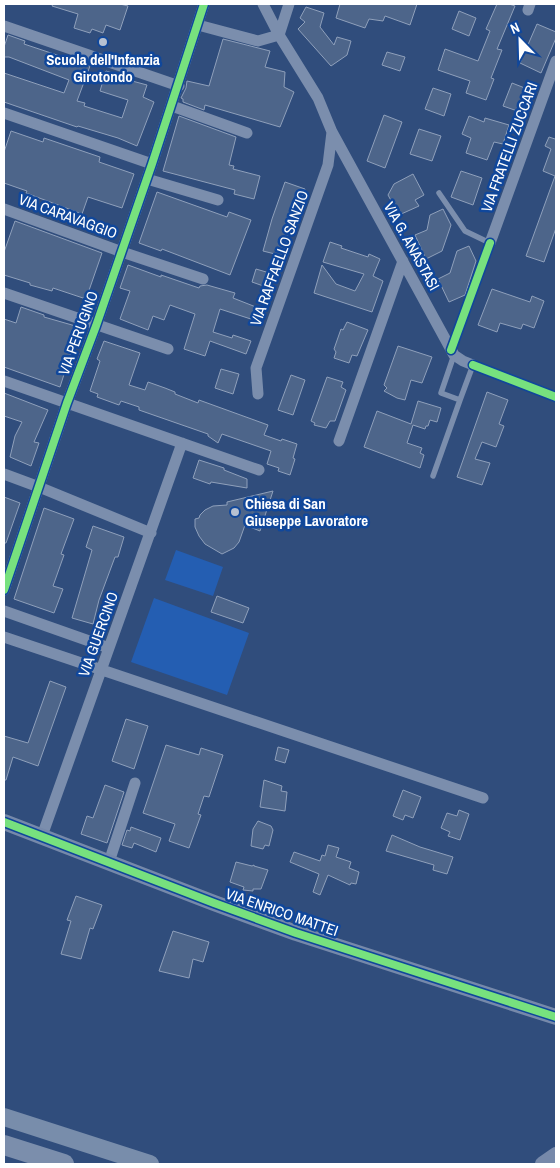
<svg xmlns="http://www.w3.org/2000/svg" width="560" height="1168" viewBox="0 0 560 1168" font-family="'Archivo Narrow',sans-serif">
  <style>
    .green { fill: #245eb2 }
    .building { fill: #4d658a; stroke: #8fa0bb }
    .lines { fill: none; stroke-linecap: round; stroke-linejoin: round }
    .lane { stroke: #7b8ead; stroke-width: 5.5 }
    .street { stroke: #7b8ead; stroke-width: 11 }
    .secondary { stroke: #7689aa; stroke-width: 16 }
    .primary { stroke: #788dab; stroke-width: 18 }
    .highway { stroke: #7b8eac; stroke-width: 20 }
    .cycleway-casing { stroke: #10479b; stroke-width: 11 }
    .cycleway { stroke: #77e17e; stroke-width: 8 }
    .poi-dot { fill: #b7c1d1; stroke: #10479b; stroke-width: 2 }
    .labels { text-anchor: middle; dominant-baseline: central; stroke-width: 5; stroke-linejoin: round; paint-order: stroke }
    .poi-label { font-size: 15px; font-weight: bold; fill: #fff; stroke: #10479b }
    .street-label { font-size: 15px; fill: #fff; stroke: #10479b }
  </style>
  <rect width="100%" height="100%" fill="#304d7c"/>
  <path class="green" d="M176,550l47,17 -10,29 -48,-16z
    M154,598l95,35 -22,62 -96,-33z"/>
  <path class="building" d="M53,4h67l8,2 -8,24 -14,-5 -3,8 -11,-4 -2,4 -16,-5 4,-14 -26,-8z
    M340,4h77l-7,21 -25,-9 -2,5 -14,-2 -4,9 -29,-10z
    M497,4h12l6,2 -18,43 5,1 -11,28 3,1 -8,21 -20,-7 4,-12 -32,-11 7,-21 33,12 12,-30 -4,-2z
    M306,7l18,6 -4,14 14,18 3,-8 14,4 -4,14 -16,11 -33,-37 7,-7 -5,-4z
    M459,11l17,7 -7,18 -17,-7z
    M537,24l19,8v6l-15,35 -21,-10z
    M8,35l17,6 -1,3 66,22 -13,35 8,2 -1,3 38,12 6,-18 -28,-9 6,-20 16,5 -1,2 26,7 -4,12 11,5 -17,44 -19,-8 -40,-12 -1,1 -73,-25v-29l60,20 5,-13 -60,-23h-5v-10z
    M223,39l47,12 -5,16 20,5 -1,15 10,5 -14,35 -75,-22 -1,5 -21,-8v-3l-2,-1 5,-10 1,-7 22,5z
    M387,52l18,5 -5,14 -18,-6z
    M512,83l23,9 -9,22 -23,-8z
    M433,88l18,6 -7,22 -19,-7z
    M384,115l18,7 -17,46 -18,-7z
    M179,116l57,21 -7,28 5,1 -1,3 27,7 -6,23 -20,-5 1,-4 -72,-19z
    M469,116l15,6 1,-4 24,7 -6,19 -9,-2 -7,18 -21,-7 5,-15 -9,-4z
    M419,129l22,7 -9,25 -22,-7z
    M11,131l32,11 1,-4 56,19 -1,5 35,12 -12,34 -34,-11 -6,17 -56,-21 1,-2 -23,-8v-31z
    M549,137l6,2 1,-1v90l-12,34 -18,-6 29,-80 -12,-5 8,-22 -6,-3z
    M461,171l21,7 -9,27 -22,-8z
    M413,174l11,21 -9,5 4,6 -20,9 -11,-20 6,-11z
    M285,182l20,7 -12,32h-1l-9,35 -20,-5 9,-32z
    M157,192l70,25 2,-5 22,8 -21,55 -68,-26 -1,2 -22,-8z
    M443,209l8,16 -9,26 -16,8 -11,-24 12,-5 3,-15z
    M15,221l87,32 -16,46 -33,-11 -1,3 -22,-6v-2l-26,-8v-23z
    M330,242l12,4 -1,2 27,9 1,-3 11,5 -7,17 10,5 -11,31 -58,-19 8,-28 14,19 19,7 9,-17 -41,-12z
    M469,246l7,15 -11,34 -16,7 -11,-23 12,-6 7,-22z
    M128,265l33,12v-2l38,13 1,-2 7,-1 28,8 -2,5 28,11 -4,12 -37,-12 -7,23 19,6 1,-3 18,6 -5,13 -36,-13 -5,15 -21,-7 11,-35 -25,-9 -6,15 -11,-4 -5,14 -28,-11 10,-28 -10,-3z
    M256,269l17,5 -4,14 -17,-6z
    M492,289l38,13 2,-6 12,5 -10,27 -11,-4 -2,5 -21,-6 -3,9 -19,-7z
    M21,307l23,8v2l35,10 -19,60 -56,-20v-48l12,4z
    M347,322l21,8 -11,26 -5,-1 -3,8 -15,-5 2,-6 -2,-3 7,-20 2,1z
    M104,341l36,12 -11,32 16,5 3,-8 17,6 10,4v2l23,9 1,-3 69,25 -4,10 17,6 1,-2 15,5 -4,14 2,1 -5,16 -12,-4 1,-3 -12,-4 4,-13 -49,-17 -4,9 -10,-7v-2l-69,-24v-3l-18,-6 -2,4 -22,-8 1,-3 -8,-3 10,-30 -3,-2z
    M398,346l34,11 -10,26 -11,-3 -6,20 -8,-2 -13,-7 3,-3 -3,-3z
    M221,369l18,5 -6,20 -18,-6z
    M291,375l14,5 -12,35 -15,-5z
    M327,377l16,5 -2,5 5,3 -11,31h-5l-4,7 -12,-3 1,-2 -4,-2z
    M487,392l21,8 -9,24 5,2 -8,21 -14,-5 -7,17 15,4 -8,22 -25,-8z
    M4,393l44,17 -14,32 5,1 -8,23 -21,-9 5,-21 7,-14 -18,-6z
    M418,401l23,7 -4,14 -7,-2 -2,6h-2l-1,3 -12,-4 -6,18 15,5 -2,5 4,2 -4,13 -56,-21 13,-36 34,13z
    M199,460l25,8v2l23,9v9l-36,-6 -1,2 -17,-6z
    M273,491l-13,40 -15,-6 -6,17 -5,6 -12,6 -17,-10 -6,-8 -4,-9v-8l4,-1 1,-3 5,-5 8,-4 14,-1v-3z
    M4,497l16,6 -14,40h-2z
    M44,508l30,11 -13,35 3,1 -11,31 10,3 -9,24 -40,-14z
    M93,526l31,11 -6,20h-3l-16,43 -6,24 -21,-6 20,-68 -6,-3z
    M217,596l32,12 -6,15 -32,-11z
    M50,681l16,6 -28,79 -25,-9 -7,23h-2v-44l24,7z
    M126,719l22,7 -14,43 -22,-8z
    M166,745l33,10 2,-7 22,7 -14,42 -5,-1 -6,18 3,1 -12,33 -20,-7 6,-17 -32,-11z
    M278,747l11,3 -4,13 -10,-3z
    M264,780l18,6 -1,5 6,1 -2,19 -25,-4z
    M105,785l19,7 -17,51 -26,-9 6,-18 6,2z
    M403,790l18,7 -8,21 -8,-3 -2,5 -10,-4z
    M459,810l10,4 -9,26 -12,-4 2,-4 -9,-4 6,-15 10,3z
    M258,821l13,5 2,4 -4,16 -4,-1 -2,4 -12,-3 2,-17z
    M131,827l30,11 -5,14 -22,-9 -2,5 -10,-3 5,-15 3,1z
    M392,835l28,12 33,10 -6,17 -14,-4 1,-5 -48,-14z
    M328,845l11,3 -3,9 15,5 -2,6 10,4 -3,12 -5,-1 -1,2 -22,-10 -8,20 -7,-3 6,-18 -29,-12 4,-10 26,9 2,-6 3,1z
    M236,862l16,4 2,-1v1l14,4 -7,19h-8v2l-10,-1 1,-3 -14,-5z
    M76,896l26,9 -9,24 -3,-1 -9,31 -20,-5 10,-33 -4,-1z
    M173,931l36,11 -6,20 -10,-3 -4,19 -30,-7z"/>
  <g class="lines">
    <path class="lane" d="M439,193l26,38 25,12
      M454,355l-13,38 19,7 13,-35
      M433,476l27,-76"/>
    <path class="street" d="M263,4l16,31 39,63 14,34 122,223 9,6 10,4
      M528,10l2,-6
      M198,25l60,16 21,-6
      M4,26l175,60
      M279,35l10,-31
      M172,106l75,27
      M4,113l148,51
      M147,179l71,21
      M4,209l118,43 81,27
      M490,243l66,-182
      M4,293l164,56
      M4,381l255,89
      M258,394l-2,-26 72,-203 4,-33
      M339,441l64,-180
      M4,474l35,13 112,46
      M4,590l63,-187 29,-77 56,-162 52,-160
      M4,611l105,37
      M4,637l479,161
      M42,836l140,-393
      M109,862l26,-79"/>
    <path class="secondary" d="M4,822l210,81 82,30 260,84
      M543,1164l13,-9"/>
    <path class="primary" d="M4,1117l146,47"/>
    <path class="highway" d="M4,1145l60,19"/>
    <defs>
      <path id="cycleway" d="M451,350l39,-107
        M473,365l83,32
        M4,590l63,-187 29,-77 56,-162 52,-160
        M4,822l210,81 82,30 260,84"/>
    </defs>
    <use href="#cycleway" class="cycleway-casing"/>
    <use href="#cycleway" class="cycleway"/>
  </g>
  <g class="poi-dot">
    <circle cx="103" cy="42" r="5"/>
    <circle cx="235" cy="512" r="5"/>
  </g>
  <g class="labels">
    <g class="poi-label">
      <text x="103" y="59">Scuola dell'Infanzia<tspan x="103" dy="17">Girotondo</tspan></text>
      <text x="245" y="503" text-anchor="start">Chiesa di San<tspan x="245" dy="17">Giuseppe Lavoratore</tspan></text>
    </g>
    <g class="street-label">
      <text transform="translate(509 147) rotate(-70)">VIA FRATELLI ZUCCARI</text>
      <text transform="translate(68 216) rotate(20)">VIA CARAVAGGIO</text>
      <text transform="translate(412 246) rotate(61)">VIA G. ANASTASI</text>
      <text transform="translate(279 258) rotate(-70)">VIA RAFFAELLO SANZIO</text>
      <text transform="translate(78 333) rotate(-70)">VIA PERUGINO</text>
      <text transform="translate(98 634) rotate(-70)">VIA GUERCINO</text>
      <text transform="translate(282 912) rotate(19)">VIA ENRICO MATTEI</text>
    </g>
  </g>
  <rect width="560" height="1168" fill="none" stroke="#ffffff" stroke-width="10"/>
  <g transform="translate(520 40) rotate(337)" stroke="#10479b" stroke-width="4" paint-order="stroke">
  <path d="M0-4L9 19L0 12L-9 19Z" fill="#ffffff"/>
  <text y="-8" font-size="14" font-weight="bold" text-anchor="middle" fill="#ffffff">N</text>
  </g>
</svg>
